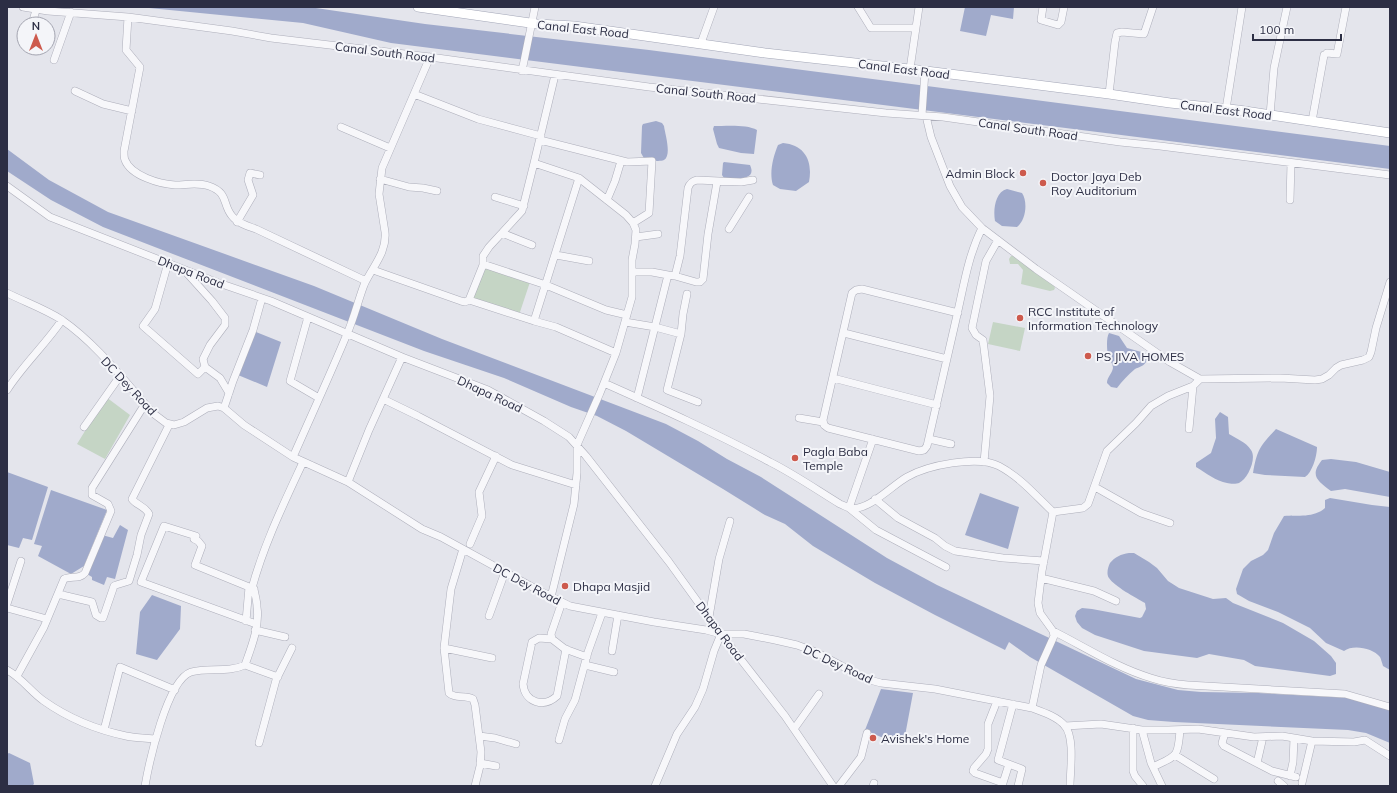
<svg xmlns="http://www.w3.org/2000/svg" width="1397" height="793" viewBox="0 0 1397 793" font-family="Mulish,sans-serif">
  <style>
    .green { fill: #c5d5c5 }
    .water { fill: #a0aacb }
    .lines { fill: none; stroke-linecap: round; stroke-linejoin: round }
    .minor-casing { stroke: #adaeba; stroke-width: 8 }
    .major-casing { stroke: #a3a6b7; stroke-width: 10 }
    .minor { stroke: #f7f7fa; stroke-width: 7 }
    .major { stroke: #fff; stroke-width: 9 }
    .poi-dot { fill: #cd5a4d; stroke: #f4f5f9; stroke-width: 1.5 }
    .labels { text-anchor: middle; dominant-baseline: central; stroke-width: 4; stroke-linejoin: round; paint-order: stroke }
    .street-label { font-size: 12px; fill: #2c2e44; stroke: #f4f5f9 }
    .poi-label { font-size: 12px; fill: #2c2e44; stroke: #f4f5f9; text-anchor: start }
  </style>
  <rect width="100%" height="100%" fill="#e4e5ec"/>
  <path class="green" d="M1011,256h4l38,28 2,4 -1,2 -4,1 -29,-7 2,-14 -5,-6h-8l-1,-5z
    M484,266l46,16 -11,33 -49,-15z
    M993,322l32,6 -5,23 -32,-7z
    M106,397l24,18 -25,44 -28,-15z"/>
  <path class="water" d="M139,7h170l116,17 224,26 741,96v23l-999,-126 -88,-20z
    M965,7h49l-1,12 -22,-4 -5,21 -26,-5z
    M656,121l6,2 2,3c1,8 8,29 0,34 -5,2 -14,0 -19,0l-4,-7 1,-27 1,-2z
    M714,126c11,0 33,-2 43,4l-3,24 -13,-1 -22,-5 -2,-4 -4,-15z
    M783,143c22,2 30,18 26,39l-13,9 -16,-2 -7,-4c-4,-12 0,-28 5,-40z
    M7,149l42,31 59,32 206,74 128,53 224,85 32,17 29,18 34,18 126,81 50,27 199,94 42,11 23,2 57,1 93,5 39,11v34l-24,-10 -18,-3 -174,-8 -26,-2 -15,-4 -103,-59 -21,-15 -4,8 -70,-35 -60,-32 -62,-37 -28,-22 -20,-9 -42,-26 -97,-58 -29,-15 -26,-9 -67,-29 -80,-27 -321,-124 -52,-27 -44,-29z
    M724,162l26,3c8,17 -17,13 -26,13l-2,-3 1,-12z
    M1007,189l15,4c6,9 4,27 -5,34l-15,-1 -7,-5c-2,-11 0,-29 12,-32z
    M256,332l25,10 -14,45 -29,-12z
    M1109,333l10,3 8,12 18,5c2,3 3,6 1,9 -2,4 -7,5 -11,7 -7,6 -13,12 -18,19l-6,-1 -4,-4c0,-6 5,-9 6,-15 0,-5 -4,-8 -5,-12 -1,-6 -2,-18 1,-23z
    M1220,412l8,5 1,17c8,5 17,8 22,16 6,8 -3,29 -12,33 -2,1 -9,1 -12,0 -11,-2 -21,-10 -31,-16v-4l15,-10 5,-15 -1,-19z
    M1276,429l41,18c0,9 -5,26 -12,30l-40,-2 -12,-2c4,-23 7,-27 23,-44z
    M1331,459l25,3 34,10v25l-45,-8 -14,2c-13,-10 -22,-15 -9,-31z
    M7,472l41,15 -16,53 -9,-2 -4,10 -12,-3z
    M51,490l56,20 -23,56 -13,8 -33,-18 4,-10 -8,-2z
    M980,493l39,14 -11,42 -43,-14z
    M1330,498l42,7 18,2v163l-7,-4c-1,-3 -2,-7 -3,-9 -7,-9 -27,-13 -36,-6l-18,-8 -16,-15 -32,-16 -29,-11 -12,-7 -1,-5 7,-20 8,-8 12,-6 5,-5 6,-17 10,-17c14,-1 30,2 41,-8v-8z
    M120,525l8,5 -13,49 -8,-2 -3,8 -12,-5v-3l-5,-3 15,-39 11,3z
    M1129,553h5l15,9 8,6 11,13 11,7 34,11 13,-1 7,5 50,20 31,18 17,15 5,7v11l-6,2 -75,-10 -11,-6 -35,-6 -12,4 -53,-7 -49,-16 -13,-7 -5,-6 -2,-6 2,-5 5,-3 10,1 48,9 2,-1 4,-8 -1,-6c-9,-5 -31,-17 -36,-25 -3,-4 -1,-11 1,-15 5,-6 11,-9 19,-10z
    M152,595l29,11 -1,23 -23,31 -21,-6 4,-42z
    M881,689l32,4 -9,48 -23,-4 -16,-7z
    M9,753l21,10 4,21 -2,2h-25v-32z"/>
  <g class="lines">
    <defs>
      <path id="minor" d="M23,7l25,4 80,6 104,14 39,7 159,19 219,30 237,26 57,4 177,25 40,4 230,29
        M858,7l13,21h45
        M1043,7l-2,13 17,5 3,-3 3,-15
        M128,17l-2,33 14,17 -16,84c0,3 0,7 1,9 6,16 35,24 50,25 12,0 22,-3 34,1 20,7 13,18 23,30 5,7 16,10 24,13l110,52
        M32,24l4,-14
        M701,43l13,-36
        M1327,53l10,1 9,-47
        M54,60l17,-48
        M910,69l9,-62
        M522,71l13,-64
        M75,91l28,13 29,7
        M414,94l64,25 63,17
        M1109,94l6,-52 2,-9 5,-1 22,2 9,-27
        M1226,109l16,-102
        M922,115l3,-44
        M1270,115l4,-47 13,-61
        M926,116l5,21 19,49 12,21 20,21 54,41 134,93 30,17 80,-1 35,2 7,-1 7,-4 7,-7 5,-3 22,-5 6,-3 2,-5 5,-24 14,-46
        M1312,121l12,-66
        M341,127l49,21
        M540,140l87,22 25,-1 -3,52 -16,10
        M380,179l29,8 14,1 14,3
        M7,186l43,31 166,65 55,19 131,56 86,33 56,31 25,16 17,19 83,106 52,72 64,82 48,70
        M495,197l29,9
        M607,200l8,-19 6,-20
        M1290,200l1,-37
        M237,222l16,-27 -5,-15 2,-7 10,2
        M729,229l20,-32
        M502,233l30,12
        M636,237l22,-3
        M556,255l33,6
        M168,263l-13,46 -12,17 55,48 7,-7
        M483,264l63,21 60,25 21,5
        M373,270l88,31 4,1 4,-2 14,-35v-9l6,-9 33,-36 12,-48
        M185,271l27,30 13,17v7l-15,20 -7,14 2,8 15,11 9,15
        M632,272h20l16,3
        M675,276l21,6h4l3,-3 5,-45 9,-52
        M7,293c18,9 38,16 55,27 36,25 63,62 92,94l12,9 8,2 10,-3 23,-14 11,-2 6,2 20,17 49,32 55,25 74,47 19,8 95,52 34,17 84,16 52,8 15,4h23l31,6 22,5 19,7 50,27 15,4 54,6 97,19c11,4 26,9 33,18 10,12 5,46 5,60
        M687,294l-4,20 -2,20 -14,56 31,12
        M469,300l65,21 22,6 60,26
        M958,313l-96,-24 -6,1 -4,3 -29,127 1,5 4,3 91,23 5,-1 3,-4c10,-44 20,-87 30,-131 7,-30 11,-59 25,-87
        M308,317l-18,64 29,17
        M534,321l45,-143
        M625,322l30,5 26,7
        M844,333l103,26
        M833,378l104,27
        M604,383c56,25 112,50 166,79 24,12 47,28 70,42 3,1 6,3 9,4 19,4 42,-22 58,-31 21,-12 71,-22 92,-11 21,11 37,30 54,46
        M7,390c16,-25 38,-45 55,-70
        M637,398l31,-123 7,1 5,-20 8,-68c2,-5 4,-7 9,-8l44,2 12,-2
        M383,399l35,17 94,49 64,20
        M224,408l9,-27 20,-51 9,-32
        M799,418l24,4
        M84,427l36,-51
        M1189,429l4,-43
        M873,439l-24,69 27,22 70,37
        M929,439l22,5
        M293,457c18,-41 37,-82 54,-123 7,-16 11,-33 17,-49 8,-18 23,-32 21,-53l-6,-38 3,-26 48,-111
        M984,462l6,-66 -7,-56 -7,-5 -4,-7 14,-67 12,-21
        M348,482l21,-52 33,-73
        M1095,487l46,26 29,10
        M875,499l23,19 37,20 10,8 10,5 48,7 41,3
        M470,544l12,-28 -3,-24 17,-36
        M463,549l-12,40 -7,59 5,45c6,6 16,2 24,6l2,6 6,47 -1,14 -5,20
        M1041,578l53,13 22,10
        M254,589l-59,-24 7,-19 -4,-5 -4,-2 2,-3 -32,-10 -23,56 115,42
        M58,594l34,8 4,13 5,3h2l11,-32 2,-1 13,-4 8,-26 4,-20 8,-21c-4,-8 -13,-9 -17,-15l37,-74
        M551,597l23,-93 3,-31v-28l23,-52 16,-40 16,-56v-37l3,-16 1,-14 -3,-7 -7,-8 -47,-37 -45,-15 21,-88
        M562,602l-11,32 1,5 13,10 22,8
        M7,604l14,-43
        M7,608l40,11
        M489,616l16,-44
        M709,617l10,-58 11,-38
        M246,621l3,-34
        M255,630l30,7
        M1053,631c32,16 64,37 98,47 12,4 24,6 37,7l157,9 45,13
        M552,639l-13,-1 -7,4 -9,42c2,19 21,24 34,12l9,-47
        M444,648l48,10
        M612,651l6,-36
        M245,665l33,12
        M585,665l29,7
        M7,670c15,8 24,22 37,31 24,17 54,29 82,35 9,2 20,2 30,3
        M17,676l27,-49 20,-48c7,-4 15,1 21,-6l26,-62 -3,-7 -16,-9v-7l53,-84
        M997,701l-9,23v25l-2,5 -12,14 -1,3 2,2 28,10
        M1013,704l-15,56 24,9 -4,17
        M1032,708l9,-43 13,-29 -1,-5 -13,-18 -2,-10 4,-32 11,-59 30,-4 5,-4 19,-53 29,-28 15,-17 17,-10 25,-10 7,-7
        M1065,726l36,-2 41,6h26l30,-1 56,8 28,-1 30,5 42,1 11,-2 25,16
        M1133,728v43l2,5 8,10
        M794,729l25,-35
        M104,730l16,-63 55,23
        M1142,730l9,33 11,23
        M1225,733l-3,10 2,3 48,25 24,6
        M479,736l16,2 21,6
        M559,740l6,-21 10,-19 13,-48 14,-39
        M259,743l17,-63 16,-32
        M1175,755l39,24
        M480,763l16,3
        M1257,763l6,-26
        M1153,767c24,-12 25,-9 27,-37
        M1290,776l3,-14 1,-24
        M1278,781l6,5
        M1302,783l10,-42
        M145,786c4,-23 22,-106 46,-114 17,-5 37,1 54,-7 6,-17 15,-39 12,-58 0,-6 -2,-12 -3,-18l-2,-1c12,-44 32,-85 51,-126
        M655,786l22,-52 18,-27 8,-18 11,-38 7,-17
        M839,786l22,-29 6,-24
        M873,786l1,-3
        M1002,786l7,-22"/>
      <path id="major" d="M418,7l119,17 37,2 191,27 153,17 191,24 61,9 68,7 152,23"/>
    </defs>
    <use href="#minor" class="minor-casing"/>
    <use href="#major" class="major-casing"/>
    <use href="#minor" class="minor"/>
    <use href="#major" class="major"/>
  </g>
  <g class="poi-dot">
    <circle cx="1023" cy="173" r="4"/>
    <circle cx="1043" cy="183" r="4"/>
    <circle cx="1020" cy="318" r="4"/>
    <circle cx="1088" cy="356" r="4"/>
    <circle cx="795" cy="458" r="4"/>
    <circle cx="565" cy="586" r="4"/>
    <circle cx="873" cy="738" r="4"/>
  </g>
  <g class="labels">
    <g class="street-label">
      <text transform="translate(583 29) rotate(6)">Canal East Road</text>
      <text transform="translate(385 52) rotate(7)">Canal South Road</text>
      <text transform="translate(904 69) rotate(7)">Canal East Road</text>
      <text transform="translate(706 93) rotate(6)">Canal South Road</text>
      <text transform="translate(1226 110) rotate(7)">Canal East Road</text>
      <text transform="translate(1028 129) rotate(8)">Canal South Road</text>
      <text transform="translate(191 272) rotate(21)">Dhapa Road</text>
      <text transform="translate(129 386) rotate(47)">DC Dey Road</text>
      <text transform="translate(490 394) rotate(25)">Dhapa Road</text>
      <text transform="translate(527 584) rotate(28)">DC Dey Road</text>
      <text transform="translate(720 631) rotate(53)">Dhapa Road</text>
      <text transform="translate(838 664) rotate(25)">DC Dey Road</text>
    </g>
    <g class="poi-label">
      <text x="1015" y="173" text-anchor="end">Admin Block</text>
      <text x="1051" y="176">Doctor Jaya Deb<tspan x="1051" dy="14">Roy Auditorium</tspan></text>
      <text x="1028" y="311">RCC Institute of<tspan x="1028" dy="14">Information Technology</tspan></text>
      <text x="1096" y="356">PS JIVA HOMES</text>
      <text x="803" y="451">Pagla Baba<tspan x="803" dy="14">Temple</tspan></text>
      <text x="573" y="586">Dhapa Masjid</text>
      <text x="881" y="738">Avishek's Home</text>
    </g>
  </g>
  <rect width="1397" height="793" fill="none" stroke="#2c2e44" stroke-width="16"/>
  <g transform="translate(36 36)"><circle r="19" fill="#f4f5f9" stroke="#a4a5b1"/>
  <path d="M0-3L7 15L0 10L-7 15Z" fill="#cd5a4d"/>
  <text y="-6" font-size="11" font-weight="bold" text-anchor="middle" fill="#2c2e44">N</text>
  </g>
  <path d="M1253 34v6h88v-6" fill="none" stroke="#2c2e44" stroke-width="2"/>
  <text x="1259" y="34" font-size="12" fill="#2c2e44" stroke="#f4f5f9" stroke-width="3" paint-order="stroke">100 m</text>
</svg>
